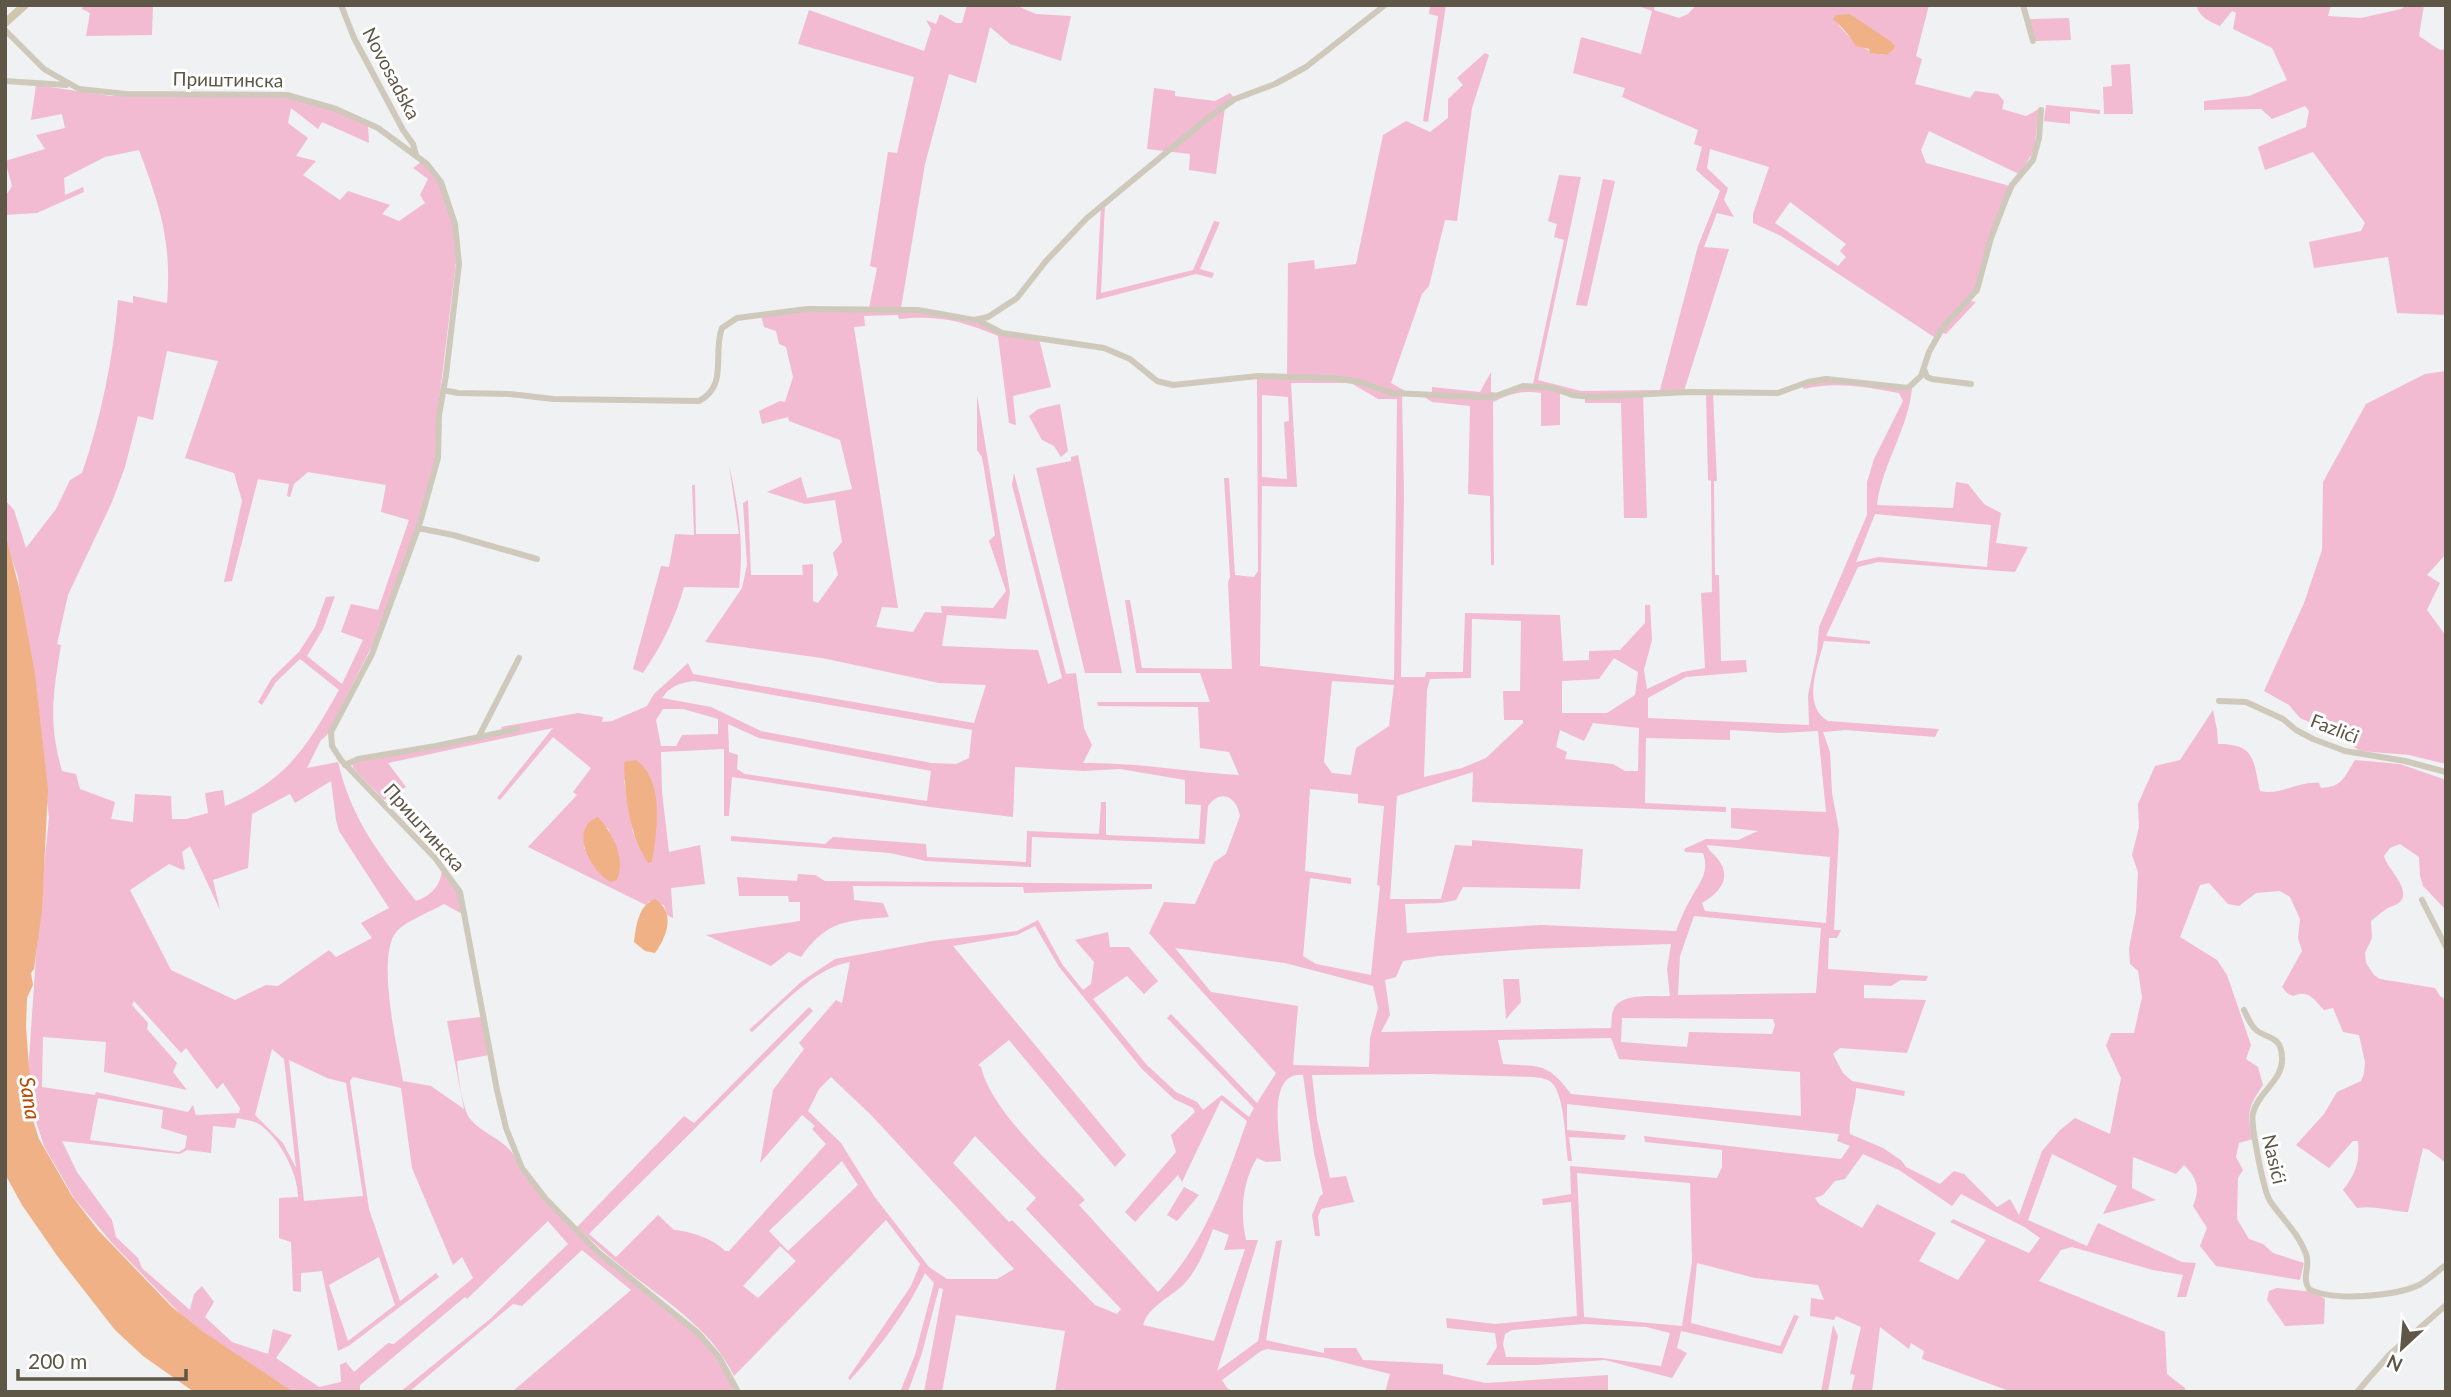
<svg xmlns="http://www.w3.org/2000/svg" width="2451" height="1397" viewBox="0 0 2451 1397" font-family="Lato,sans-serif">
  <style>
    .green { fill: #f2bbd2; fill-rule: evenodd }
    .water { fill: #f1b186 }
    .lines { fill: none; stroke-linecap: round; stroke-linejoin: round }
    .minor { stroke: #cfc9bc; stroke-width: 6 }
    .major { stroke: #d0c5ad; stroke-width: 8 }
    .labels { text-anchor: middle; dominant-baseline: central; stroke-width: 6; stroke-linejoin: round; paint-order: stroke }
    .street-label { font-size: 19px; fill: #5e5646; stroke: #fff }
    .water-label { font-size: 21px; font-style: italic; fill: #b24b04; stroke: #fff }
  </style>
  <rect width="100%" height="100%" fill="#eff1f2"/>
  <path class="green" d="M83,5h70l-1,30 -66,1 4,-23 -8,-4z
    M967,5h48l21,9 35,2 -10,45 -51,-17 -20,-17 -14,56 -27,-9 -24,90 -24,144h-32l8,-40 -7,-2 18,-114 9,1 17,-76 -116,-33 11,-34 115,41 7,-22 -5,-9 10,4 4,-10 16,9h6z
    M1430,5h16l-18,117 -5,-1 15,-105 -9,-2z
    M1636,5h19l-1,5 25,8 9,-4 8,-9h233l-13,51 6,3 -7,25 55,14 5,-7 23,3 6,7 -2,8 24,7 13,-7 1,-10 -6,52 -15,23 -90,-43 -8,19 5,13 84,23c-19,37 -26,76 -39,115l5,1 -30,32 -5,-2 -7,5 -153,-101 -28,-13v-9l16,-47 -59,-18 -3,19 21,20 -4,12 10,17 -17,-4 -13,34 25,2 -45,142 -41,3 4,124h-23l-3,-115h-36v-5l-25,-5v32l-19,1v-33c-19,-3 -31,1 -48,9l1,163h-3l-1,-69 -22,-2 2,-88 -38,-4 -12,-8 12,-2v-5l48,5 11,-20v20l8,1 34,-9 31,-144 -10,-3 3,-13 -9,-3 11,-46 22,2 -43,203 43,11 79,-1 38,-144 22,-55 -24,-21 6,-23 -8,-3 4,-14 -76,-33 3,-9 -52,-15 8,-36 60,17 11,-43zM1850,14l44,31 -7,10c-18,0 -39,-17 -49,-31l3,-8zM1790,202l56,42 -6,7 6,6 -8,9 -63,-43z
    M2196,5h135l-3,11 33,2 40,-9 6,-4h17l-5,31 21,14 6,-1v266l-49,-2 -9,-56 -74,11 -5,-26 52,-11 4,-8 -52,-71 -48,18 -7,-23 48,-20 3,-16 -4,-5 -33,13 -11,-10 -57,1v-9l45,-5 38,-16 -15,-32 -39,-19 3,-16 -4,-2 -12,15c-11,-5 -20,-8 -24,-21z
    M2069,18l2,22 -36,1 -6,-22z
    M1485,53l4,2 -17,53 -15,113 -12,-1 -16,66 -7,8 -31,89 16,9h-5l2,102 -3,183h24l1,-5h37l2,-59 95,2 3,46 26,-1v-9l31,-1 25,-27v-18h5l2,35 -8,30 3,19 36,-17 22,-4 -4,-75 11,-1 -1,-111 -3,-1 -2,-86 7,-1 4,88h-3l1,94h4l2,86 25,-1 1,12 -61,5 -38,21v20l161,7 -1,-30 9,-43 2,-25 48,-112v-33l7,-23 29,-58 -4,-8c-30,-6 -65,-12 -95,-4l-2,-3 15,-5 95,6c-3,41 -30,77 -35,118l76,3 3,-26 12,2 16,20 17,9 -5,30 32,4 -13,25 -137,-10 -20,5 -32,69 44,5v3l-46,-3c-6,25 -23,64 4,80l111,8 -4,8 -90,-7 -22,2 7,20 2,41 7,37 -5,100h7l-4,8h-8l-1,31 100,7 -2,5 -25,-1 -10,6 -27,-1v13l62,2 -19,53 -67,-5 -7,6 10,19 9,8 53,10 -1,5 -48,-8c0,14 -8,35 -6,46l33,14 18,12 5,7 34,17 14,-13 10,3 33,33 13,-8 9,16 23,-64 18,-21 15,-12 35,16 11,-56 -15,-32 5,-13h23l8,-36 -4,-26 -8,-7 -1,-16 7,-36 2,-40 -6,-17 7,-28 -1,-23 17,-38 25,-6 33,-50 4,20 1,14c37,0 35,15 42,47 19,5 39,-10 59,-8l2,5c22,-1 23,-11 34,-28l45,4 46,16v130l-23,-24 -3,-10 -1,-19 -19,-13 -10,4 -6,8c3,13 28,33 16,46 -4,4 -11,4 -15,8 -5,3 -9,7 -14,11l1,17 -7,15 1,10 8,12 6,4 55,9 5,8 6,4v163l-17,-13 -6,-2 -15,64c-17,-1 -35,-7 -51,-4l-14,-18c13,-16 17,-29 15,-49h-5l-24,27 -33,-23 28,-31 13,-22 24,-11 3,-7 1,-12 -6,-27 -16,-3 -10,-24 -9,2c-10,-11 -16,-21 -31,-14l-6,-3 -5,-6 20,-36 -4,-13 2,-19 -10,-22 -10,-6 -24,2 -17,13 -11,-2 -19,-21 -9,2 -20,52 37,23 10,15 24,70 -5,14 12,8 5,18c-15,22 -17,29 -10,54l-14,4 -3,14 7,13 -5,8 -1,41 12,20 14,5 10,9 31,10 -4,17 -84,-14 -16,-20 7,-18 -14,-22c7,-17 5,-27 -9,-41l-8,9 -43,-17 -1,31 24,12 -53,14 14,-28 -65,-32 -24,66 59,26 11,-23 84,39 14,1 -10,34h-9l6,-22 -30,-5 -81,-23 -11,3 -22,31 126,51 2,42 18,14v4h-173l-90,-33 2,-8 -13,-8 -2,6 -29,-22 -8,65h-21l4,-17 -5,-1 11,-47 -25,-11 -2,4 -24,-4 1,-18 13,2 -6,-15 -63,-7 -58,-15 -6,60 89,23 14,-31 5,1 -17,38 -101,-23 -4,17 10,5 -15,25 -67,-18 -68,5h-51l11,-18 -2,-14 -48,-5 -1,-10 49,6 82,-8 -6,-114 -28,3 -1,-6 29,-5 -1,-28 147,12 5,-11v-17l-77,-8 -1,-6 197,23 9,-13 -13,-5 2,-7 -272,-30v26l59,5 -2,5 -55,-3 3,24h-4c-3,-20 -3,-62 -15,-77 -5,-6 -13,-6 -20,-7l-103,-3 -118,1 5,44 13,59 16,-2 8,26 -33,7 -3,8 2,19h-5l-3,-21 8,-19 3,-2 -9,-41 -11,-78c-37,-4 -23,63 -22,86l-15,1 -9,-4c-15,24 -17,55 -11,82h12l-41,131 41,-30 18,-100 6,-1 -16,100 58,13v-5h32l7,12 80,4v10l43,9 122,-8v16l2,1h-225l5,-18 -64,-16 -59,-9 -6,2 -39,29 5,8 7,4h-179l10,-61 -109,-16 -14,77h-18l19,-103 -4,-1 -17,65 -14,39h-8l15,-37 19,-72 -9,-10c-18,38 -46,76 -75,107l-2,-2 63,-92 9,-22 -34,-44 -152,156c-20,-42 -59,-69 -95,-96 -22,-16 -42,-34 -62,-53l107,-111 10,7 115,-116 4,4 -224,223 27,23 42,-42 16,15c16,1 40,9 51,21h4l97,-107 -14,-15 3,-3 -13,-11 -42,48 13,-73 31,-41 -5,-6 37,-43 6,3 8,-41c-36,6 -71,46 -98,70l-3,-2 53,-49 33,-22 97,-18 85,-10 21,-11 24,44 21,26 8,-6 3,-22 -19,-22 33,-8 2,15h19l29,34 -14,13 -17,-18 -34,23 53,65 30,28 21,10 6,8 19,-15 27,22 5,-9 -87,-90 4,-4 86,89 19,-30 -127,-140 15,-31 31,2 19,-42 12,-8 14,-38c-3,-19 -19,-28 -32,-10l-3,38 -173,-7 -1,30 -105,-6 -36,-8 -159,-12v-5l94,8 8,-7 93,7 1,13 99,5 1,-31 72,3 2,-32h5v33l93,4 2,-34 -16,-1v-24l-65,-11 -37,2 -68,-4 -2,50 -83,-10 -198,-30 -3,39h-5v-67l-63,3 1,40 7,60 31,-7 5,39 -34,4 2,30 -6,-3 -3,-10 -15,-4 -3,4 -118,-58 49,-52 -4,-3 18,-24 -38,-31 -53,63 -3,-2 56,-70 -165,35 18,24 -22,13 -31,-32 -1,-6 151,-29 -2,-6 77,-14 25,4 -1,5 10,-1 35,-15 7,-12 34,-31 5,11 281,49 12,-38 -47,-2 -117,-25 -117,-16 37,-54 5,-23 -4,-62 5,-3 3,75h52l-1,-10 11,-1v37l5,2 20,-28 -5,-22 9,-11 -7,-42 -30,4 -38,-12 34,-15 6,21 45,-9 -12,-49 -51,-19 -1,-4 -26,7 -3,-13 21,-10 5,1 8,-25 -7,-30 -7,-3 -3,-13 -12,-4 -3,-12 40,-5 124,1 50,11 23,11 41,6 12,48 -38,9 3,29 -7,-2 -11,-87c-37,-15 -58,-21 -99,-17l-1,-4 -34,1 1,10 -11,1 44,281 -16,-1 -6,20 37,5 12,-20 17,1 -1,-7 52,2 13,-17 -17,-50 6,-6 -13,-78 -5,-7v-55l33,197 -4,27 -59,-4 -5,31 96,4 10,34 14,-6 -50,-193 2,-12 52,201 10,-1 8,55 8,17 -9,18c53,-1 104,9 156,12l-10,-23 -29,-4 -2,-41 -100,-1 -1,-4h113l-10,-29h-64l-11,-73h5l12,68 90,1 -4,-87 2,-5 -6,-99h5l6,97 19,2 4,-6 -1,-192h30l1,-116 26,-3 1,9 41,-5 27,-129 23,-14 24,11 18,-14v-19l15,-14 -6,-7zM1291,383h60l27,16h19l-3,281 -134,-14 2,-180 35,1zM1262,395l26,2 1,24 -5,1 3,57 -25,-2zM1875,514l116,11 -4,42 -108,-10 -23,5zM1472,619l49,2 -1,70h-17l1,29h19v3l-37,35 -24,10 -38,9 3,-87 3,-11 41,-1zM1614,658l24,14 -3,23 -28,18h-45v-32l37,-2zM694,681l278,49 -3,28 -13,6 -24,-1 -171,-32 -50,-24 -49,-9c8,-12 18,-15 32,-17zM1332,681l62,4 -5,41 -33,22 -5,27 -19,-2 -8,-11zM663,709h20l35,10v15l-36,1 -6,11h-15l-5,-26zM1593,723l46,5 -1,43h-13l-12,-7 -48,-5 2,-7 -11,-5 4,-17 24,11zM728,724l31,14 172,33 -4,30 -182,-27 -8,-5 1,-14 -9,-3zM1730,730l51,3 37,-2 8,81 -95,-4v20l27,3 -20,9 -32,-1 -22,10 1,3 18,1c7,20 -4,30 -13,47 -6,10 -10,21 -14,31l-135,-6 -134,8 -2,-29 36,-1 15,-3 7,-13 117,2 3,-40 -111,-9v6l-17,-1 -14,54h-51l7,-103 76,-24 -1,30 254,10v-5l-81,-4 1,-65 84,2zM624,780l32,41 -4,41 -19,-29zM1310,789l48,5v9l26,3 -7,79 3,1 -9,89 -55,-11 -13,-8 7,-78 41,6v-6l-46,-7zM588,826l20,2 10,27 -34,-6zM1707,845l123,12 -4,66 -121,-12 -3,-8c18,-10 31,-26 15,-45 -4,-5 -8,-6 -10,-13zM1694,916l127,12 -5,65 -138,2 2,-39zM1035,926l24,41 83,102 32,30 19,9 2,4 -24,23 5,17 -51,60 10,10 43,-47 4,7 39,-82 26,21c-21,60 -43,125 -89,171l-79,-87 6,-5c-32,-35 -93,-88 -104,-133l-3,-2 31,-25 106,127 11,-12 -173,-209 64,-11zM1671,944l-4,25 3,27c-17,1 -51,-4 -57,15 -2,5 -1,12 -2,17l-230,4 9,-17 -5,-35 11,-3 7,-16 35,-5 91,-7zM1175,948l110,15 88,23 5,22 -8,30 -1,29 -76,-2 5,-59 -87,-14zM1622,1018l151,1 2,6 -3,9 -83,-2 -2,15 -66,-5zM1611,1038l8,21 181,13 1,44 -230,-22c-24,-32 -30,-27 -68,-30l-5,-24zM831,1077l41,39 142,153 -17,10h-50l-18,-12 -55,-71 -33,-53 -33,-32 11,-22zM975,1136l61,62 -10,11 95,100 -4,5 -22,-9 -83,-85 -3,2 -56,-59zM1863,1154l36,16 53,36 9,-12 65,34 14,10 -11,15 -76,-34 -3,3 36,18 -28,40 -39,-19 17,-28 -59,-29 -15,24 -43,-24 -4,-6 8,-3 12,-14 10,-2zM842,1161l16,24 -70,66 -19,-20zM1577,1173l113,10 2,79 -10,64 -98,-9zM1213,1229l16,6 -5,15 21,-1 -31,92 -71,-16c6,-20 28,-27 42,-42 14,-16 21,-35 28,-54zM780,1246l16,15 -38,37 -15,-12zM1585,1324l61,3 24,6 -9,33 -59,-8 -96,-1 -3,-13 2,-10 7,-4z
    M2130,64l3,50h-29l-1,-27 9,-1 -1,-21z
    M36,85l75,11h172l43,10 42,19 1,18 -47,-21 -4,7 -27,-21 -3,15 20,15 -12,18 20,5 -13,14 37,25 8,-9 42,14 -8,9 17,7 26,-18 -5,-8 8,-16 -15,-11 8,-6 12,10 11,20 10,33 2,37 -19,155 -2,44 -21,73 -40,108 -47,93 -6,5 -14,28 31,-6c14,59 42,93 78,139 17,-6 26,-17 26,-35l14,20 8,29 -20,-11c-12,7 -38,17 -47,27 -22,24 1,118 6,150l28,5 33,23 -17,-88 34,-4 8,38 -32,6c1,13 5,49 14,59 14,16 37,20 45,40l68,81 126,105 28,46h-226l119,-102 -49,-40 -60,56 -9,-2 -104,88h-9l90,-73 78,-75 -20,-23 -81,78 -2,-2 -105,88v7h-69l-97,-64 -81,-84 -39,-46 -30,-52 -12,-37 -4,-35 10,-147 11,-110 -31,-240 -13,-37v-40l9,10 12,38 30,-39 14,-29 12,-7c19,-55 31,-114 36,-173l15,3v-7l34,7c5,-61 -7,-97 -28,-153l-34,7 -41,21 1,17 18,-8 1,5 -47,21 -32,2v-18l7,-11 -7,-25 40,-12 -9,-14 29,-7 -3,-14 -31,6zM167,351l51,10 -33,97 49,15 8,28 -18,81 8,-1 26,-102 31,5 -2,12 3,1 4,-13 14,-12 78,13 -5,27 28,8 -31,90 -27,-6 -10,28 22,8 -21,44 -35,-28 16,-27 12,-33 -9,1 -11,30 -16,25 -27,26 -14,24 4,3 14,-23 24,-23 39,31c-31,55 -52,91 -114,116l-2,-16 -18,3 3,20 -22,6h-14l-1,-23 -36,-2 -2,28 -22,-3 4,-17 -35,-13 -4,-15 -14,-3c-14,-50 -9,-76 -1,-126l-4,-1 11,-49 44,-93 13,-35 13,-51 15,4zM331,781l5,39 3,11 50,77 -28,15 11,15 -36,19 -7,-7 -51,36 -12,-1 -31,15 -64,-30 -41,-80 39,-26 14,6 2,-1 -3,-17 8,-6 30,64 -7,-30 35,-12 4,-54 38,-20 5,9zM134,1001l47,52 5,-5 31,41 6,-6 17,25 -1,5 -43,2 -3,-10 -5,7 -92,-20 -1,3 -53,-8 1,-50 63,5 -2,30 83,18 -14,-18 4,-9 -30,-34 1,-6 -16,-18zM272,1049l12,10 12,109 -13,-25 -28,-28zM289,1060l38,18 19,5 17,113 -59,5zM353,1077l48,11 11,80 41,97 9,-8 11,21 -79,66 -6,-1 -34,29 -8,-10 -6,3 1,17 -22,5 -43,-29 16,-23 -19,-6 -5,25 -36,-12 -27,-25 9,-15 -12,-16 -8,8 -4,16 -48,-42 -4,-10 -22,-21 -4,-17 -35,-48 -15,-31 118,13 7,-4 24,3 2,-27 22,2 2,-10c7,2 16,2 22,6 20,13 39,49 39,73l-19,1v40l12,4 2,49 8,1v-19l21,-2 16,80 12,-6 89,-68 -3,-4 -36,28 -31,-92 -19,-128zM98,1098l65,12 -2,18 26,8 -2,12 -6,4 -89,-12zM379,1257l16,48 -47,36 -19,-56z
    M1154,88l21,3v5l40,5 15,-8 6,7 -11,7 -9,67 -27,-4 1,-16 -43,-5z
    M2046,105l54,5v4l-30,-3v13l-26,-3z
    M1603,179l12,2 -28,125 -11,-1z
    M1105,203l-4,90 92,-23 21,-49 6,1 -20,47 14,4 -2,5 -16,-4 -100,26 5,-94z
    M2446,371v183l-19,21 13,8 -13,27 19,26v128l-37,-9 -49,-4 -28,-19 -32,-14 -11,-13 -25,-14 40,-88 18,-53 1,-68 43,-78 59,-30z
    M1060,404l8,47 -7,6 -7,-11 -12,-6 -13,-24 9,-7z
    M1078,455l44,218h-37l-49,-205 35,-7v-4z
    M729,465c10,44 15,78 10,123l-55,-1c-9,32 -22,58 -41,86l-10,-4 28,-103 8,1 6,-33 19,1 -2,-50h3l1,49h43z
    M798,874l17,1 10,6 327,3v5l-128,4 -1,-6 -170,-1 1,14 29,3 6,14c-42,4 -61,2 -88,40l-12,-5 -18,14 -65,-31 94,-14v-19h-11l-1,-6h-49l-2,-19 60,4z
    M1503,979h16l2,23 -15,17z
    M1184,1187l15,8 -22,26 -10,-6z
    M2277,1288l36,4 12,7 -1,25 -39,2 -18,-26 2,-9z
    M1833,1325l5,11 -10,56h-7z"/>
  <path class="water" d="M1850,14l40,27 5,5 -1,3 -7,6 -17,-2 -1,-4 -13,-3c-6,-10 -14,-19 -23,-27l3,-4z
    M5,533l14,54 16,87 13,115 -6,121 -8,59 -3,4 2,12 -6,13 -1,29 7,93 6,19 33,57 26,34 74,77 30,24 91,61h-99l-51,-36 -28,-26 -57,-73 -36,-52 -17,-31z
    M636,760c29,21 21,70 16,102l-4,1c-19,-29 -23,-66 -24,-101z
    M598,817c15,17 28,41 19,63l-6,2c-21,-11 -43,-54 -13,-65z
    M655,899c21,14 12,37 0,54l-10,-2 -11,-9c2,-15 4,-37 21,-43z"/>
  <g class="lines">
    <path class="minor" d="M341,5l13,33 49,92 10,14 3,11
      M2023,5l10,36
      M5,30l39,39 35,20 47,5 161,1 49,14 42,19 49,36 14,18 14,42 4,40 -13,111 -7,40 -1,43 -19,68 -47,128 -41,78 1,14 9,14 94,98 25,34 37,198 9,38 16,40 24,31 52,53 100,81 21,24 19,35
      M5,81l61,4
      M979,321l23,12 102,15 26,11 27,22 16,4 85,-9 74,2 28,4 32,11 89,4 15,-1 27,-10 30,2 19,7 20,2 97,-5 89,1 30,-11 18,-3 82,9 13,-12 8,-24 14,-25 34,-37 14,-52 15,-39 6,-14 21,-25 6,-22 2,-28
      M1924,369l3,8 5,2 39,5
      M443,390l15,3 52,1 43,5 146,2c30,-16 13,-47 23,-73l15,-10 70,-9 111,1 56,10 14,-3 29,-19 29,-37 41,-43 121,-100 27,-19 40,-15 31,-17 79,-62
      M418,528l35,7 84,24
      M2219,701l27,1 37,17 13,11 17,9 32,12 60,10 41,11
      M479,736l40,-78
      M345,765l13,-6 78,-13 81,-17
      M2422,900l24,47
      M2244,1010c3,6 6,14 11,19 10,10 26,5 27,28 2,23 -24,35 -29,56 -3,10 11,79 17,88 12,18 28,31 36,53 5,12 -5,23 3,35 23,13 86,7 110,-4 10,-5 18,-14 27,-20
      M2357,1392l32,-37 57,-50"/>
    <path class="major" d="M5,23l20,-18"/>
  </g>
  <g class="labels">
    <g class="street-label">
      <text transform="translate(392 73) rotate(62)">Novosadska</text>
      <text transform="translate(228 79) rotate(1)">Приштинска</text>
      <text transform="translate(2335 728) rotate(21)">Fazlići</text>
      <text transform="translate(425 827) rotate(48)">Приштинска</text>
      <text transform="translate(2275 1159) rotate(77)">Nasići</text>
    </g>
    <g class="water-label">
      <text transform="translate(31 1098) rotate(81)">Sana</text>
    </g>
  </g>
  <rect width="2451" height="1397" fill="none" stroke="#5e5646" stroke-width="14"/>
  <g transform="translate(2402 1348) rotate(206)" stroke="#ffffff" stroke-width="5" paint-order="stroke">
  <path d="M0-5L12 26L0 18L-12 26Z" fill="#5e5646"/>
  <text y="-10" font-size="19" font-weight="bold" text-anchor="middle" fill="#5e5646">N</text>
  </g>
  <path d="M18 1369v10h168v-10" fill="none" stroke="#5e5646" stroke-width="3.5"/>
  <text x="28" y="1369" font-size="21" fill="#5e5646" stroke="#ffffff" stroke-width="5" paint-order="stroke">200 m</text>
</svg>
